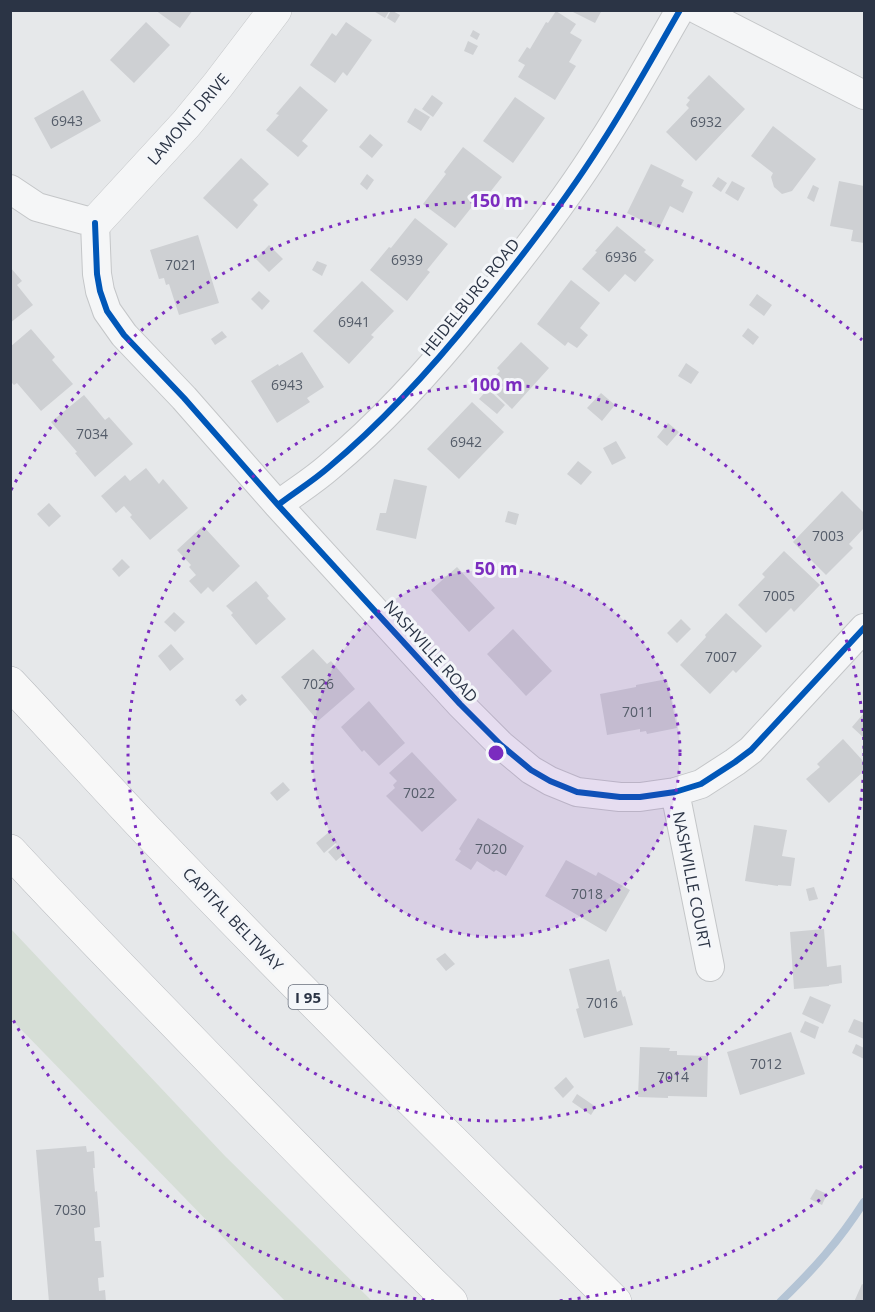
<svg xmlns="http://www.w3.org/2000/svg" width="875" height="1312" viewBox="0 0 875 1312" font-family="'Open Sans',sans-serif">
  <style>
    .green { fill: #d6ded6 }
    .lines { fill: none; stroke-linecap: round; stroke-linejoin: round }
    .stream { stroke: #b4c4d5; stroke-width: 8 }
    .building { fill: #ced0d3 }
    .minor-casing { stroke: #c4c6c8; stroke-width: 30 }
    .tertiary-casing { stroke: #c4c6c8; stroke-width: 34 }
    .motorway-casing { stroke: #b8bbbf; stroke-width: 34 }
    .minor { stroke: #f5f6f7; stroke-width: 28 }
    .tertiary { stroke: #f5f6f7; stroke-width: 33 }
    .motorway { stroke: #f8f8f8; stroke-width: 33 }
    .cycleway-casing { stroke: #f4f6f9; stroke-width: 10 }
    .cycleway { stroke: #0057b8; stroke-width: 6 }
    .ring { fill: none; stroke: #7b2cbf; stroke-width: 3; stroke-dasharray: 3 6 }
    .labels { text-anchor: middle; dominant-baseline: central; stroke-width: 6; stroke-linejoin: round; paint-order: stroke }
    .number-label { font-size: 14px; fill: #545c69 }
    .shield { fill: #f4f6f9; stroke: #676e7b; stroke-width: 1.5 }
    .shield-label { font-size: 15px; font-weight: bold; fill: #2b3445 }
    .street-label { font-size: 16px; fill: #2b3445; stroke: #f4f6f9 }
    .centre { fill: #7b2cbf; stroke: #f4f6f9; stroke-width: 3 }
    .ring-label { font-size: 18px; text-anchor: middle; font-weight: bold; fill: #7b2cbf; stroke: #f4f6f9; stroke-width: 6; stroke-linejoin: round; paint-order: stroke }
  </style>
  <rect width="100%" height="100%" fill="#e6e8ea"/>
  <path class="green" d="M11,929l214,227 147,145h-87l-274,-282z"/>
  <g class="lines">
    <path class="stream" d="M780,1302c34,-33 59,-61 84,-100"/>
  </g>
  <path class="building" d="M155,10h38l-13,18z
    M372,10h18l-5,8z
    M391,10l9,5 -5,8 -8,-5z
    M569,10h33l-7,13z
    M556,11l20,13 -6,9 12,7 -13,22 7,4 -21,34 -37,-23 7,-12 -7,-4 9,-14 3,2 16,-27 2,1z
    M146,22l24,23 -36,38 -24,-23z
    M346,22l26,18 -25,36 -4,-4 -8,11 -25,-18 22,-32 4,3z
    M473,30l7,4 -3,6 -7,-4z
    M468,41l10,5 -5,9 -9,-4z
    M709,75l36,34 -49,52 -30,-29 23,-24 -3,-3 4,-5 -3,-2z
    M300,86l28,24 -26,31 6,5 -10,11 -32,-27 13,-15 -3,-1z
    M83,90l18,31 -50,28 -17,-31z
    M432,95l11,8 -10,14 -11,-8z
    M515,97l30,21 -32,45 -30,-22z
    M415,108l15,9 -9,14 -14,-9z
    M773,126l43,33 -24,32 -10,3 -8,-7 -3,-10 2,-4 -22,-17z
    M370,134l13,11 -11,13 -13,-11z
    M463,147l39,30 -23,29 -4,-3 -20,25 -32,-24 23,-30 -2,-2z
    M241,158l28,26 -16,16 5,5 -21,24 -34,-31z
    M651,164l33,16 -3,6 12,6 -10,21 -13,-7 -11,23 -32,-16z
    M367,174l7,6 -7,10 -7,-6z
    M718,177l9,6 -6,9 -9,-6z
    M732,181l13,7 -7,13 -13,-8z
    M839,181l25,5v57l-13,-2 2,-11 -23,-4z
    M813,185l6,3 -5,14 -7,-4z
    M415,218l33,26 -21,26 3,2 -23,29 -37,-31 19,-23 2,1z
    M617,226l29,24 -2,2 10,8 -19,22 -10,-8 -16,18 -27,-23 15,-17 -2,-1z
    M198,235l21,68 -40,12 -10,-31 -3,1 -2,-7 -5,1 -9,-29z
    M269,245l14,14 -14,13 -13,-13z
    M317,261l10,4 -5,11 -10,-6z
    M10,267l12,14 -5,4 16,20 -23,18z
    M571,280l29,23 -20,25 8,7 -11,13 -9,-6 -3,4 -28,-22z
    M362,281l32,30 -23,24 3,2 -25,27 -36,-33z
    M259,291l11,10 -8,9 -11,-11z
    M757,294l15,11 -8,11 -15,-11z
    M748,328l11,9 -6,8 -11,-9z
    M31,329l24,28 -3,3 21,24 -32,27 -24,-28 -3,2 -4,-4v-34z
    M222,331l5,6 -12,8 -4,-6z
    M521,342l28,26 -37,41 -25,-24 13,-14 -3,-3z
    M302,352l22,35 -17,11 3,4 -33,21 -26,-42 27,-17 1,2z
    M686,363l13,9 -8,12 -13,-8z
    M488,389l17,16 -8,9 -18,-15z
    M601,393l14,12 -13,16 -15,-13z
    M84,395l21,25 4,-3 24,27 -38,33 -20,-24 2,-1 -26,-30z
    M472,402l32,30 -45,47 -32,-30z
    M668,423l11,9 -12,14 -10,-9z
    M616,441l10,17 -14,7 -9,-17z
    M578,461l14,11 -11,13 -14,-11z
    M146,468l13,16 4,-5 25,29 -38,32 -20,-23 2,-2 -8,-9 -8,7 -15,-17 24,-21 5,6z
    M394,479l33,7 -11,53 -40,-9 4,-17h6z
    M842,491l22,22v15l-15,16 4,4 -27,27 -33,-33z
    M49,503l12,13 -12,11 -12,-13z
    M508,511l11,3 -3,11 -11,-3z
    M203,526l37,40 -27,26 -5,-5 -7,7 -12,-13 7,-6 -7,-8 2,-2 -14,-15z
    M784,551l36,34 -26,27 -3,-4 -25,25 -28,-28 27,-28 -3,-3z
    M122,559l8,8 -11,10 -7,-8z
    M457,567l38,41 -26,24 -38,-42z
    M256,581l13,15 -2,2 19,21 -30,26 -25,-30 2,-2 -7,-7z
    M174,612l11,10 -10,10 -11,-10z
    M726,613l36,33 -26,27 -3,-3 -23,24 -30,-29 26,-28 -1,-2z
    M681,619l10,10 -14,14 -10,-10z
    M513,629l39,42 -26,25 -39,-42z
    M171,644l13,15 -14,12 -12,-15z
    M313,649l14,15 4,-3 24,28 -37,32 -37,-44z
    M667,679l10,49 -30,6 -1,-3 -6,1v-3l-33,6 -7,-41 36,-7v-2z
    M242,694l5,6 -7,6 -5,-6z
    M369,701l36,42 -26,23 -15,-16 -2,2 -21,-25z
    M864,713v25l-12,-11z
    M843,739l21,23v9l-35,32 -23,-24 14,-12 -3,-3z
    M412,752l45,48 -35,32 -36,-36 9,-8 -2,-3 4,-4 -8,-8z
    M283,782l7,8 -13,11 -7,-8z
    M478,818l46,28 -18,30 -10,-6 -2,2 -17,-11 -6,9 -16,-10 6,-9 -2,-2z
    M754,825l33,5 -5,26 13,2 -4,28 -13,-1v1l-33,-5z
    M329,832l8,10 -13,11 -8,-10z
    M336,845l8,9 -8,7 -8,-9z
    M566,860l30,16 2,-4 32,18 -24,42 -61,-36z
    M814,887l4,12 -9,2 -3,-12z
    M824,929l3,38 14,-2 1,18 -13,2v1l-35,3 -4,-57z
    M445,953l10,11 -9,7 -10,-12z
    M609,959l8,33 4,-2 2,7 2,-1 8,29 -49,13 -8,-29 3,-1 -10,-39z
    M810,996l21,9 -8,19 -21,-10z
    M854,1019l10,4v16l-16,-7z
    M805,1021l14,6 -4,12 -15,-7z
    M791,1032l14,42 -65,21 -13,-43z
    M856,1044l8,4v11l-12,-6z
    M640,1047l30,1 -1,3h8v4l31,1 -1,41 -39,-1v2l-30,-1z
    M566,1077l8,10 -11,11 -9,-10z
    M577,1094l19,13 -5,8 -19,-13z
    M86,1146l1,6 7,-1 1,17h-2l2,24 2,-1 3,36 -6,1 1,13h6l3,36 -6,1 1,13 6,-1 1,12h-57l-13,-152z
    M816,1189l11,5 -5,11 -12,-6z
    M862,1284l2,1v17h-10z"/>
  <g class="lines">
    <defs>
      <path id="minor" d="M698,10l166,85
        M10,189l27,18 58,16 2,51 3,17 7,20 17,24 60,63 94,107 182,199 41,41 30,25 19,11 27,11 43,5h20l35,-5 26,-8 34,-22 16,-12 113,-122
        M278,505c17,-13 35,-24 51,-38 55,-46 103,-99 148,-155 44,-54 87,-109 124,-168 28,-43 53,-89 79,-134
        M675,792l35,175"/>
      <path id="tertiary" d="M95,223l91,-99 32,-39 57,-75"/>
      <path id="motorway" d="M10,683c50,53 98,107 148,159 149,156 303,308 457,460
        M10,851c60,65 121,127 182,190 85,88 171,175 259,261"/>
    </defs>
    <use href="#minor" class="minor-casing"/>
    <use href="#tertiary" class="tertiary-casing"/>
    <use href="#motorway" class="motorway-casing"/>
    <use href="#minor" class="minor"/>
    <use href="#tertiary" class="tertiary"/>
    <use href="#motorway" class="motorway"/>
    <defs>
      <path id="cycleway" d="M95,223l2,51 3,17 7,20 17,24 60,63 94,107 182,199 41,41 30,25 19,11 27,11 43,5h20l35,-5 26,-8 34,-22 16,-12 113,-122
        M278,505c17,-13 35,-24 51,-38 55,-46 103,-99 148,-155 44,-54 87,-109 124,-168 28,-43 53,-89 79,-134"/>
    </defs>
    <use href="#cycleway" class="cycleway-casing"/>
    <use href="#cycleway" class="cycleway"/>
  </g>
  <circle cx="496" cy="753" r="184" fill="#7b2cbf" fill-opacity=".12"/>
  <g class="ring">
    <circle cx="496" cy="753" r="184"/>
    <circle cx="496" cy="753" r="368"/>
    <path d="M862 1166A552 552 0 0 1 558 1301M434 1301A552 552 0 0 1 11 1016M11 490A552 552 0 0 1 862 340"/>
  </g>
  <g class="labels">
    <g class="number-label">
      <text x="67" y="120">6943</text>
      <text x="706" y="121">6932</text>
      <text x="621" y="256">6936</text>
      <text x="407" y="259">6939</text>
      <text x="181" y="264">7021</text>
      <text x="354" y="321">6941</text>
      <text x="287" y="384">6943</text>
      <text x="92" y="433">7034</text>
      <text x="466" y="441">6942</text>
      <text x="828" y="535">7003</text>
      <text x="779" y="595">7005</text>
      <text x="721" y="656">7007</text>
      <text x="318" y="683">7026</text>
      <text x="638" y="711">7011</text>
      <text x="419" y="792">7022</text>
      <text x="491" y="848">7020</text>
      <text x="587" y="893">7018</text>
      <text x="602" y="1002">7016</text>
      <text x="766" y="1063">7012</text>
      <text x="673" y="1076">7014</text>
      <text x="70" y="1209">7030</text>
    </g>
    <rect class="shield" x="288.5" y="985" width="39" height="24" rx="4.5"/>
    <g class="shield-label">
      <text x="308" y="997">I 95</text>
    </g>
    <g class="street-label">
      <text transform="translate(188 119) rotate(-49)">LAMONT DRIVE</text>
      <text transform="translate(470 297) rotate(-51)">HEIDELBURG ROAD</text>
      <text transform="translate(431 651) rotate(48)">NASHVILLE ROAD</text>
      <text transform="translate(692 880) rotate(79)">NASHVILLE COURT</text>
      <text transform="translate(233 919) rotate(46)">CAPITAL BELTWAY</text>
    </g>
  </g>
  <circle cx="496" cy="753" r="9" class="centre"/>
  <g class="ring-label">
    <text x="496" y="207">150 m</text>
    <text x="496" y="391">100 m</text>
    <text x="496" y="575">50 m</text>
  </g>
  <rect width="875" height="1312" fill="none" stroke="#2b3445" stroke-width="24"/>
</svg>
